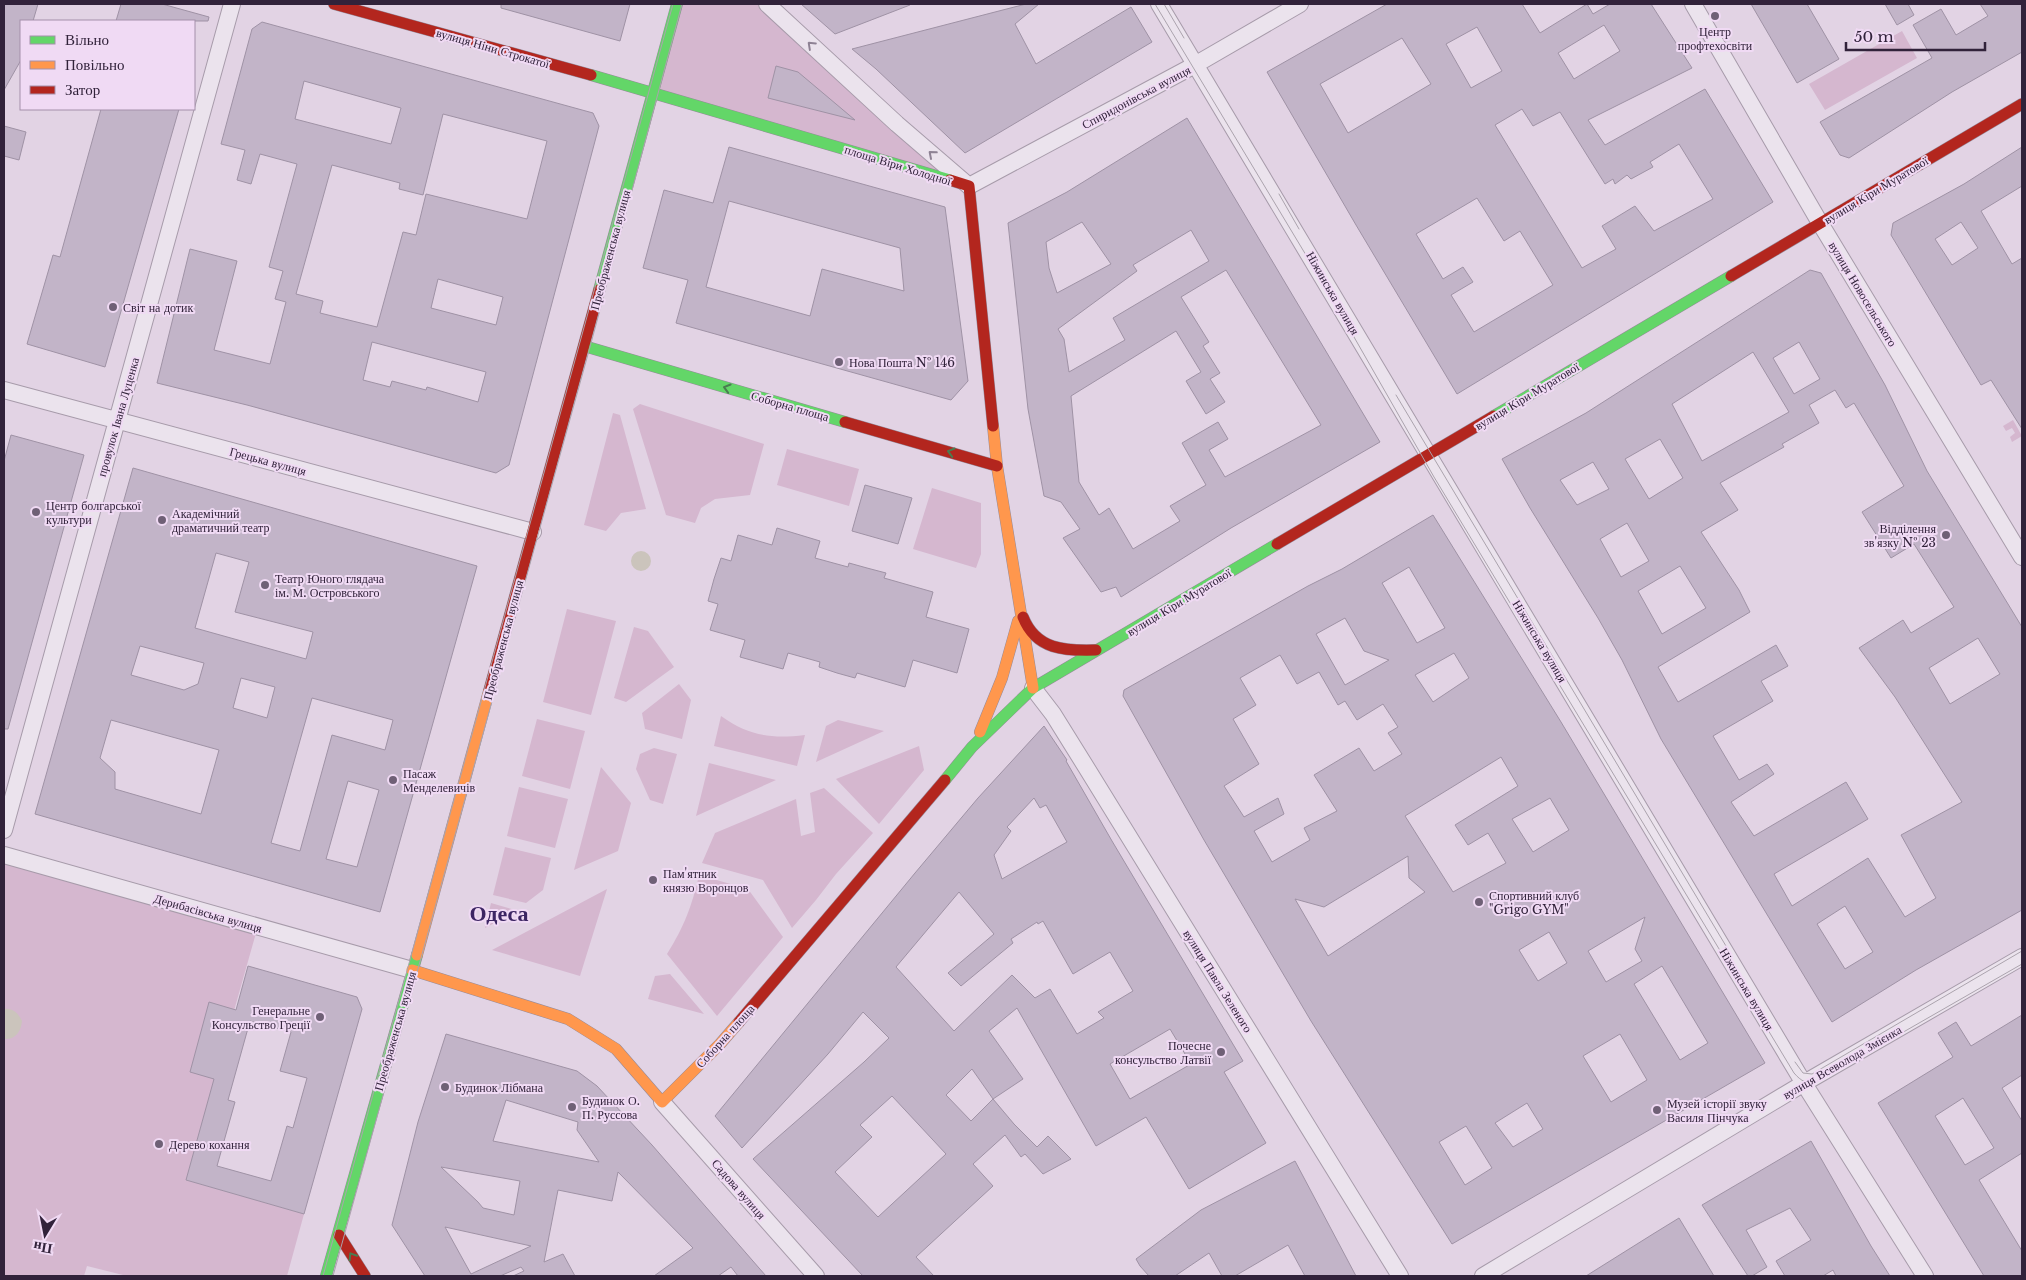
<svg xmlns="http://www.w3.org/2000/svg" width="2026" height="1280" viewBox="0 0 2026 1280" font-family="'Libre Baskerville',serif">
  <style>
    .green { fill: #d5b7cf }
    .water { fill: #cbc4bc }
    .building { fill: #c2b4c8; stroke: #9f92a5; fill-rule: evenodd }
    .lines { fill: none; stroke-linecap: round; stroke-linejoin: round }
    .street-casing { stroke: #a79baa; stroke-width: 18 }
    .fast-casing { stroke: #968b9a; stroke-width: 12 }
    .slow-casing { stroke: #968b9a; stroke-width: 12 }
    .jam-casing { stroke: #968b9a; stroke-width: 12 }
    .street { stroke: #ebe3ed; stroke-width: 16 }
    .fast { stroke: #63d668; stroke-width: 11 }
    .slow { stroke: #ff974d; stroke-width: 11 }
    .jam { stroke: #b3261e; stroke-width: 11 }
    .tram { stroke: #aba3ad; stroke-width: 1 }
    .oneway { stroke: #8e8294 }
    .oneway2 { stroke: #4a7c51 }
    .poi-dot { fill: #6f6076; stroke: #f0daf4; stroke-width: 2 }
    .labels { text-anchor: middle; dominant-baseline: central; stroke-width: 4; stroke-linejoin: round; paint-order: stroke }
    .poi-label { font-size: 12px; fill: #31223a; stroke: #f0daf4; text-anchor: start }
    .street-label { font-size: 12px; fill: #31223a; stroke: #f0daf4 }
    .town-label { font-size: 22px; font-weight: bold; fill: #3c2563; stroke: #f0daf4 }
  </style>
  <rect width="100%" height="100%" fill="#e2d3e4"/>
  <path class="green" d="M677,4h90l202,182 -316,-94z
    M1902,31l15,27 -92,52 -16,-26z
    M640,404l124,40 -14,51 -35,4 -14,9 -6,15 -29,-8 -33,-106z
    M613,413l7,2 26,94 -25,4 -15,18 -22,-6z
    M2013,420l9,16 -10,6 -2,-5 5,-4 -3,-5 -6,3 -3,-5z
    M787,449l72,20 -10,37 -72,-21z
    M932,488l49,15v51l-5,14 -63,-19z
    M567,609l49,12 -25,94 -48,-13z
    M634,627l14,4 26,36 -48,35 -12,-4z
    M679,684l12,16 -9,39 -37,-10 -3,-16z
    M721,716c28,20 50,23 84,19l-8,31 -83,-20z
    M537,719l48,12 -15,58 -48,-13z
    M838,720l46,11 -68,31 10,-36z
    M919,746l5,24 -45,54 -43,-45z
    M654,748l23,6 -14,50 -13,-4 -14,-31 4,-15z
    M709,763l67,17 -80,36z
    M601,767l30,36 -13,48 -44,19z
    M519,787l49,12 -13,49 -48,-12z
    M824,788l49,45 -37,41 -20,26 -24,28 -29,-48 -61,-17 13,-30 81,-34 5,37 14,-4 -5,-39z
    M505,847l46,11 -8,32 -17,13 -33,-8z
    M4,860l252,73 -70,247 118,34 -17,62h-160l-40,-10 -3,10h-80z
    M699,875l49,14 35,48 -66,79 -50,-62c17,-27 25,-48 32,-79z
    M607,889l-27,87 -88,-26z
    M491,903l24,7 -3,10 -10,-1 -17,9z
    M670,974l34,40 -56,-15 7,-23z"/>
  <path class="water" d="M631 561a10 10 0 1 1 20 0a10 10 0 1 1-20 0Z
    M4,1009c9,-1 14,4 18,12 -1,11 -7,19 -18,18z"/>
  <path class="building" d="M4,4h34l-5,17h-12v39l-17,30z
    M121,4h41l47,13 -1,4h-92z
    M501,4h129l-10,37 -119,-33z
    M801,4h109v1l-75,29z
    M1026,4h13l-24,20 21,40 95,-57 21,35 -187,111 -89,-84 -24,-20z
    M1387,4h135l18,29 47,-29 6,10 17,-10h41l41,64 -104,52 17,25 100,-56 68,113 -316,192 -101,-169 -89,-153zM1604,25l16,26 -46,28 -16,-26zM1477,27l25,44 -31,17 -25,-44zM1402,38l29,46 -83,49 -28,-49zM1522,109l11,17 27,-14 45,72 8,-5 2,5 12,-9 4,4 22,-12 -3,-5 29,-18 34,55 -59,32 -19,-25 -33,20 14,23 -34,19 -87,-143zM1477,198l27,43 16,-10 33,54 -79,47 -23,-37 22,-13 -10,-15 -20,12 -27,-45z
    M1751,4h56l32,55 -42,24z
    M1885,4h23l6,11 -17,10z
    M1980,4h42v48l-70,40 -103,66 -9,-3 -20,-33 112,-64 -19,-33 28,-16 15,26 32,-19z
    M262,22l331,91 6,13 -90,339 -13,8 -249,-68 -90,-22 33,-134 47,12 -23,89 56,14 16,-62 -11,-3 8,-28 -14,-4 28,-103 -37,-10 -9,30 -14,-4 8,-30 -24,-6 31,-115zM304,81l97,27 -10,36 -96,-25zM443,114l104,27 -20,78 -101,-25 -10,41 -13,-3 -26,95 -57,-14 3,-12 -27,-7 36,-129 68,18 -1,6 24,6zM438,279l65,18 -7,28 -65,-17zM372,342l114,30 -8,30 -51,-15 -1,3 -34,-9 -2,6 -27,-7z
    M776,66l22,6 57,48 -87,-22z
    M101,109h78l-74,258 -78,-23 26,-89 7,2z
    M1187,118l193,324 -149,86 -110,69 -5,-10 -15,5 -38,-54 17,-9 -19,-27 -17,-6 -16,-87 -20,-186 59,-31zM1082,222l29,42 -54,29 -8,-25 -3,-26zM1191,230l18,31 -96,57 12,22 -56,32 -5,-33 -6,-10 79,-58 -4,-6zM1226,270l95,155 -96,52 -16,-27 19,-11 -10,-17 -36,21 24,42 -36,21 10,15 -47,28 -24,-41 -10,7 -20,-33 -8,-86 105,-65 25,41 -15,9 20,33 19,-12 -15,-23 10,-6 -17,-27 6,-4 -28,-45z
    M4,126l22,6 -7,28 -15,-4z
    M729,147l216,60 23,174 -17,19 -275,-77 12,-43 -45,-12 21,-78 49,13zM729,201l171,47 4,43 -82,-22 -12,47 -104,-29z
    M2022,147v39l-41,25 31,53 10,-6v171l-31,-49 -10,5 -90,-150 2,-12 71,-39zM1961,222l17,26 -26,17 -17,-26z
    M1810,270l11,3 64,112 42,86 95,156v283l-106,60 -84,52 -171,-283 -39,-79 -24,-42 -68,-110 -28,-49 84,-46zM1799,342l21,37 -26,15 -21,-36zM1753,352l36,60 -87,49 -30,-57zM1835,390l11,18 8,-5 50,83 -42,26 29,46 23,-14 40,63 -43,26 -8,-13 -44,28 36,49 67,105 -61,33 35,63 -31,19 -37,-59 -76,48 -18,-32 94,-55 -22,-37 -92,54 -23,-34 43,-28 -7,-10 -28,16 -26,-44 60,-35 -12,-20 27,-15 -12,-21 -98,57 -20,-35 92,-55 -11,-22 -38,-58 37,-22 -18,-27 64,-36 -2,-3 37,-21 -10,-18zM1660,439l23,39 -34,21 -24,-40zM1593,462l16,27 -32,16 -17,-25zM1627,523l22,38 -28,16 -21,-38zM1680,566l26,42 -44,26 -24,-43zM1978,638l22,36 -50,30 -21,-36zM1845,906l28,46 -28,17 -28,-45z
    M11,435l73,20 -76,274h-4v-268z
    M133,468l344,98 -97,346 -345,-98zM216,553l33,9 -14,50 78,20 -7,27 -111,-31zM140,646l64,17 -6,21 -14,6 -53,-15zM241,678l34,9 -8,31 -34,-10zM312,698l81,22 -8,30 -53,-15 -32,116 -29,-8zM111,720l108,30 -18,64 -86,-25v-17l-15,-14zM348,781l31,9 -22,77 -31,-8z
    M865,485l47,13 -14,46 -46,-13z
    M1433,515l128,207 204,341 -313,181 -141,-223 -107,-181 -81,-144 1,-6 184,-104 34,-17zM1409,567l36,61 -28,15 -35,-60zM1345,618l19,33 25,9 -44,25 -29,-51zM1454,653l15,25 -36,24 -18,-27zM1280,655l17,29 22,-12 19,33 7,-4 12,19 26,-16 15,23 -10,6 14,21 -28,17 -15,-23 -45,27 23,36 -33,17 6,12 -38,22 -18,-31 30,-17 -6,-16 -34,19 -20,-31 35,-22 -26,-45 23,-14 -16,-27zM1501,757l17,29 -63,39 13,20 20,-12 18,30 -53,29 -48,-76zM1550,798l19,32 -36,22 -21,-33zM1408,856l1,22 16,14 -97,64 -33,-57 29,8zM1645,917l-10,32 7,12 -36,21 -18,-31zM1549,932l18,31 -29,18 -19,-31zM1662,966l46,77 -28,17 -46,-76zM1620,1034l27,46 -36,22 -28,-46zM1527,1103l16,26 -30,18 -18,-24zM1466,1126l26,42 -27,17 -26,-43z
    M777,528l43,13 -5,17 33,9 1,-4 18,5 19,5 -2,5 49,14 -7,25 43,12 -12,44 -44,-13 -8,27 -48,-14 -2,5 -18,-5 -18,-6 1,-5 -32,-9 -5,16 -43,-12 5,-17 -35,-10 8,-26 -10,-3 6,-22 7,-21 10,3 7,-26 34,10z
    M1044,726l23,34 -1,1 46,80 131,220 -19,11 42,71 -77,46 -43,-72 -50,29 -79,-138 -28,23 34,48 -30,20 21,25 23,23 11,-11 23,23 -28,15 -18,-20 -4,3 -16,-22 -32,29 20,22 -77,71 18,19h-71l-110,-117 111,-97 25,-24 -26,-26 -35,42 -86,94 -27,-32 200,-243 63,-75zM1034,798l6,10 6,-3 21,37 -65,37 -8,-24 17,-24 -4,-4zM959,892l35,42 -46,39 13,13 52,-43 -2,-4 26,-17 1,2 5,-3 30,53 37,-22 23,39 -35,21 6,6 -27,16 -27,-45 -15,9 -23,-23 -58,56 -58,-64zM1170,1029l21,35 -61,35 -20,-35zM972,1069l21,30 -22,22 -25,-26zM892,1096l54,58 -68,63 -43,-45 37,-35 -12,-12z
    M248,966l109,31 5,12 -58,205 -118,-34 28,-101 -24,-7 19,-70 27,8zM250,1021l41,11 -11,39 27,7 -14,50 -6,-2 -16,55 -54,-15 18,-64 -7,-2z
    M2022,1015v60l-20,13 20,33v32l-43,27 43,71v25h-38l-106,-173 75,-46 -15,-24 18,-11 15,24zM1963,1098l31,50 -29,17 -30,-49z
    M446,1034l131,37 20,15 55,59 114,131h-28l-7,-9 -13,9h-64l39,-28 -75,-76 -6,29 -54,-11 -14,72 19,-8 12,22h-62l11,-5 -3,-4 -21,9h-75l-33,-51 26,-103zM506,1100l72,22 -1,8 22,32 -106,-21zM441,1167l79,14 -6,34 -31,-7 -5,-6zM445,1227l86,19 -60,28z
    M1811,1141l60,105 19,30h-54l-3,-6 -10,6h-38l-9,-15 35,-21 -21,-32 -44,22 21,37 -15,9h-4l-46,-71z
    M1295,1161l61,115h-51l-17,-31 -53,31h-13l-13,-23 -34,23h-26l-9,-10 -4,-7 65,-49z
    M1679,1218l35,58h-128l67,-42z"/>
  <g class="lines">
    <defs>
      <path id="street" d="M767,4l130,120 72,62 224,-120 107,-62
        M1159,4l644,1078 122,194
        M1693,4l127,219 202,334
        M4,390l529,142
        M1033,688l20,26 33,53 314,509
        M4,830l228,-826
        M4,855l408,115
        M662,1102l154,174
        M1483,1276l323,-194 216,-125"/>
      <path id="fast" d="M591,75l359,105
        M599,290l78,-286
        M584,346l261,76
        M1494,416l237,-140
        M945,780l27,-33 61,-59 244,-144
        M326,1276l91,-321"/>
      <path id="slow" d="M993,426l4,40 36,222
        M980,732l22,-54 16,-57
        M417,955l72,-264
        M412,970l156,49 48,30 46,53 58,-58 19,-22"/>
      <path id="jam" d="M334,4l257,71
        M950,180l19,6 24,240
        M1731,276l291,-172
        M845,422l152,44
        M1277,544l217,-128
        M1023,617c13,33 42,34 73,33
        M489,691l110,-401
        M739,1022l206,-242
        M339,1235l26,41"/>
    </defs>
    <use href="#street" class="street-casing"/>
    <use href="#fast" class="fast-casing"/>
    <use href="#slow" class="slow-casing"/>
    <use href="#jam" class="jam-casing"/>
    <use href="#street" class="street"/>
    <use href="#fast" class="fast"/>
    <use href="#slow" class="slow"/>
    <use href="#jam" class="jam"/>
    <path class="tram" d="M1155,4l175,291 104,182 360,596c7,8 13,12 24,8l204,-117
      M1164,4l20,34
      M1279,194l20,35
      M1396,395l330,551
      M1795,1062l8,11 9,1 210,-123
      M323,1276l350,-1272
      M333,1276l257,-929 92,-343"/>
  </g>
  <defs><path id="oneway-chevron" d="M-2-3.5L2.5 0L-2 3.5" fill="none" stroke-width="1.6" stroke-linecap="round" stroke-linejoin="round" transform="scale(1.25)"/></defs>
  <g class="oneway">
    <use href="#oneway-chevron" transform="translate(811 45) rotate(-137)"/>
    <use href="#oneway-chevron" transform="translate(932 154) rotate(-139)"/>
  </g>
  <g class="oneway2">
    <use href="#oneway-chevron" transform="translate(727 388) rotate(-164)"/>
    <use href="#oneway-chevron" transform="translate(951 452) rotate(-164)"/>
    <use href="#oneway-chevron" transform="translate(352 1256) rotate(-122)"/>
  </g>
  <g class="poi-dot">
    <circle cx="1715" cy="16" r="5"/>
    <circle cx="113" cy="307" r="5"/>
    <circle cx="839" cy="362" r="5"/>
    <circle cx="36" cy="512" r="5"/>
    <circle cx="162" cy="520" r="5"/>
    <circle cx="1946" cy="535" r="5"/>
    <circle cx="265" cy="585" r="5"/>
    <circle cx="393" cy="780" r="5"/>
    <circle cx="653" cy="880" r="5"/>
    <circle cx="1479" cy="902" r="5"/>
    <circle cx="320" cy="1017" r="5"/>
    <circle cx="1221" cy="1052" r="5"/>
    <circle cx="445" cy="1087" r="5"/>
    <circle cx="572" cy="1107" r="5"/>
    <circle cx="1657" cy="1110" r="5"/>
    <circle cx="159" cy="1144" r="5"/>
  </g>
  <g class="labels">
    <g class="poi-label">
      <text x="1715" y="31" text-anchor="middle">Центр<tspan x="1715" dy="14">профтехосвіти</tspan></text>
      <text x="123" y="307">Світ на дотик</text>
      <text x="849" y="362">Нова Пошта № 146</text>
      <text x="46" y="505">Центр болгарської<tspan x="46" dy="14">культури</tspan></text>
      <text x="172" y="513">Академічний<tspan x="172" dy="14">драматичний театр</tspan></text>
      <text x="1936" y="528" text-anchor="end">Відділення<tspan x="1936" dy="14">зв'язку № 23</tspan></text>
      <text x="275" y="578">Театр Юного глядача<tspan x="275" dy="14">ім. М. Островського</tspan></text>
      <text x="403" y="773">Пасаж<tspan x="403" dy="14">Менделевичів</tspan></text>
      <text x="663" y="873">Пам'ятник<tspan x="663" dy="14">князю Воронцов</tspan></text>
      <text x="1489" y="895">Спортивний клуб<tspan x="1489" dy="14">"Grigo GYM"</tspan></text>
      <text x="310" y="1010" text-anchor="end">Генеральне<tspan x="310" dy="14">Консульство Греції</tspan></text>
      <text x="1211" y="1045" text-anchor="end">Почесне<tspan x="1211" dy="14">консульство Латвії</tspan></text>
      <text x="455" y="1087">Будинок Лібмана</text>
      <text x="582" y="1100">Будинок О.<tspan x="582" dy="14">П. Руссова</tspan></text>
      <text x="1667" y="1103">Музей історії звуку<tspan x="1667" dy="14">Василя Пінчука</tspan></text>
      <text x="169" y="1144">Дерево кохання</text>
    </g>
    <g class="street-label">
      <text transform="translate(493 48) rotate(16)">вулиця Ніни Строкатої</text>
      <text transform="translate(1136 97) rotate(-28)">Спиридонівська вулиця</text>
      <text transform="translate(898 165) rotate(17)">площа Віри Холодної</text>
      <text transform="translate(1876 190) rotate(-31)">вулиця Кіри Муратової</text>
      <text transform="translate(610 250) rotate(-75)">Преображенська вулиця</text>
      <text transform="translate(1333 293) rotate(60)">Ніжинська вулиця</text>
      <text transform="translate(1863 294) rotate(59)">вулиця Новосельського</text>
      <text transform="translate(1527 396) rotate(-31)">вулиця Кіри Муратової</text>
      <text transform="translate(790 406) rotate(16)">Соборна площа</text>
      <text transform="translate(118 417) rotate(-74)">провулок Івана Луценка</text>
      <text transform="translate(268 461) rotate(15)">Грецька вулиця</text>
      <text transform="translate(1179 602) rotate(-31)">вулиця Кіри Муратової</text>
      <text transform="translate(503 640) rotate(-75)">Преображенська вулиця</text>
      <text transform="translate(1540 641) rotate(59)">Ніжинська вулиця</text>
      <text transform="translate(208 913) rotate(16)">Дерибасівська вулиця</text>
      <text transform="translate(1218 981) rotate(58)">вулиця Павла Зеленого</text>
      <text transform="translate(1747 989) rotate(59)">Ніжинська вулиця</text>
      <text transform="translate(395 1031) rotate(-74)">Преображенська вулиця</text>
      <text transform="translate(725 1036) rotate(-48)">Соборна площа</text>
      <text transform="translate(1842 1062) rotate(-30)">вулиця Всеволода Змієнка</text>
      <text transform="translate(739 1189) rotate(49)">Садова вулиця</text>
    </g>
    <g class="town-label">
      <text x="499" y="913">Одеса</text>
    </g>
  </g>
  <rect width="2026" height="1280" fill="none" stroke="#31223a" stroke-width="10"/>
  <rect x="20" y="20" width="175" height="90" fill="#f0daf4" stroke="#a490aa"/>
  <rect x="30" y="36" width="25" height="8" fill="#63d668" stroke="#a490aa"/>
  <text x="65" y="45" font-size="15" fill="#31223a">Вільно</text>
  <rect x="30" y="61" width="25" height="8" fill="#ff974d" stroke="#a490aa"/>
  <text x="65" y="70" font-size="15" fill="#31223a">Повільно</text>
  <rect x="30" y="86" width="25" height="8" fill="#b3261e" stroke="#a490aa"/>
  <text x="65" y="95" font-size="15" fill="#31223a">Затор</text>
  <g transform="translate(45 1235) rotate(190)" stroke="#f0daf4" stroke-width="4" paint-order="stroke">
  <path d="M0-4L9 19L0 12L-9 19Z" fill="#31223a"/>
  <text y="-8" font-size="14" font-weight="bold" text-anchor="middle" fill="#31223a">Пн</text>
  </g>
  <path d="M1846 42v8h139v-8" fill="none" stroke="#31223a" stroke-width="2.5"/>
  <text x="1854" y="42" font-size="15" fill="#31223a" stroke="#f0daf4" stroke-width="4" paint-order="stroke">50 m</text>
</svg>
